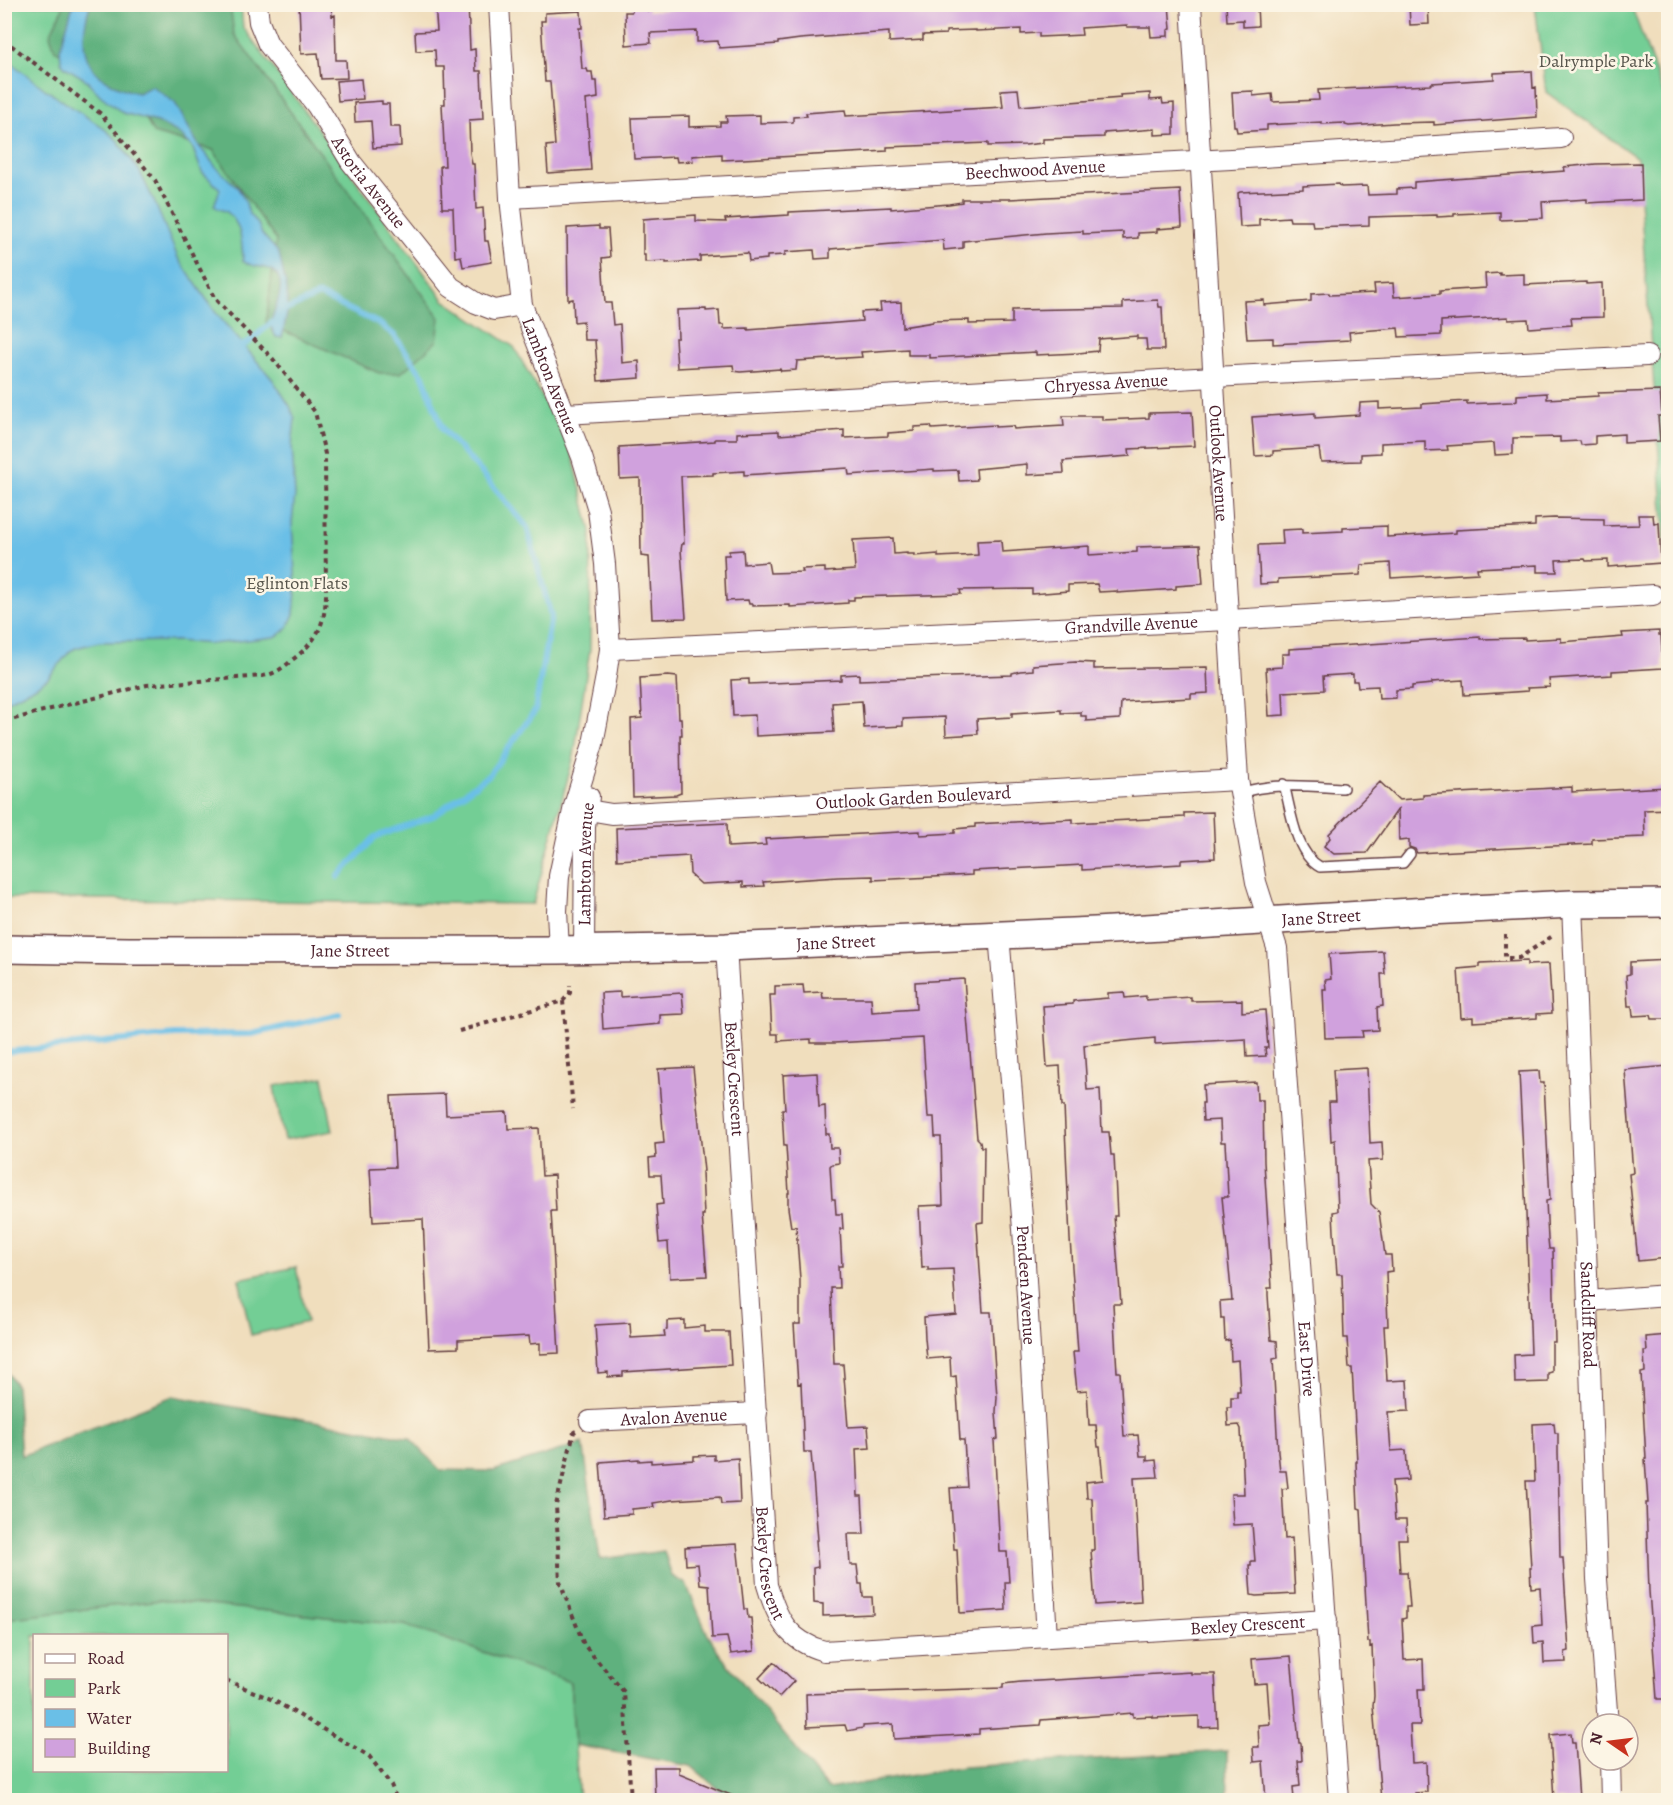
<svg xmlns="http://www.w3.org/2000/svg" width="1673" height="1805" viewBox="0 0 1673 1805" font-family="Alegreya,serif">
  <style>
    .green { fill: #73ce95; stroke: #5e7660; stroke-width: 1.5; fill-rule: evenodd }
    .forest { fill: #5eb17e; stroke: #546854; stroke-width: 1.5 }
    .water { fill: #6abfe7; stroke: #5a6f89; stroke-width: 1.5 }
    .lines { fill: none; stroke-linecap: round; stroke-linejoin: round }
    .stream { stroke: #6abfe7; stroke-width: 6 }
    .building { fill: #d0a1dd }
    .lane-casing { stroke: #633c41; stroke-width: 12 }
    .street-casing { stroke: #633c41; stroke-width: 22 }
    .secondary-casing { stroke: #633c41; stroke-width: 30 }
    .path { stroke: #633c41; stroke-width: 4; stroke-dasharray: 4.5 4.5; stroke-linecap: butt }
    .lane { stroke: #fff; stroke-width: 9 }
    .street { stroke: #fff; stroke-width: 20 }
    .secondary { stroke: #fff; stroke-width: 27 }
    .labels { text-anchor: middle; dominant-baseline: central; stroke-width: 5; stroke-linejoin: round; paint-order: stroke }
    .park-label { font-size: 18px; fill: #56544b; stroke: #fcf5e5 }
    .street-label { font-size: 18px; fill: #4a1f2b; stroke: #fcf5e5 }
  </style>
  <rect width="100%" height="100%" fill="#fcf5e5"/>
  <filter id="ink" filterUnits="userSpaceOnUse"><feTurbulence type="fractalNoise" baseFrequency=".0167" numOctaves="2"/><feDisplacementMap in="SourceGraphic" scale="12" xChannelSelector="R" yChannelSelector="G"/><feConvolveMatrix kernelMatrix="1 2 1 2 8 2 1 2 1" color-interpolation-filters="sRGB"/></filter>
  <filter id="wash" filterUnits="userSpaceOnUse"><feTurbulence type="fractalNoise" baseFrequency=".008" numOctaves="4" result="noise"/><feDisplacementMap in="SourceGraphic" scale="24" xChannelSelector="R" yChannelSelector="G"/><feGaussianBlur stdDeviation="1.35" result="paint"/><feColorMatrix in="noise" values="0 0 0 0 0 0 0 0 0 0 0 0 0 0 0 0 0 1.4 0 .05"/><feComposite in="paint" operator="in"/></filter>
  <g filter="url(#wash)">
    <rect width="100%" height="100%" fill="#f0debd"/>
    <path class="green" d="M5,5h236l2,22 201,273 70,47 57,102 20,82 -1,118 -16,107 -41,148 -528,-6z
      M1535,5h96l37,101v471l-31,-419 -91,-66z
      M323,1077l10,54 -49,9 -10,-54z
      M296,1267l11,55 -56,13 -12,-56z
      M160,1600l245,25 165,57 9,118h-574l-1,-181zM34,1636h192v134h-192z"/>
    <path class="forest" d="M64,5h166l4,29 206,284 -3,23 -36,32h-22l-113,-50 10,-83 -63,-90 -60,-17 -17,-34 -81,-49 -5,-15z
      M4,1368l12,17 5,71 152,-60 237,42 30,32 53,1 90,-28 17,116 64,-8 8,25 14,8 22,51 14,22 106,132 136,-22 263,-16 1,49h-496l-41,-34 -116,-21 -5,-63 -165,-57 -245,-25 -155,19z"/>
    <path class="water" d="M73,5h17c-15,49 -3,76 48,88l14,-7 23,17 24,43 17,21 22,21 8,15 3,11 9,10 4,10 17,19 8,36 1,20 -6,29 -6,-1 -6,-12c3,-15 21,-45 1,-55 -9,-4 -20,-3 -28,-9 -1,-17 -1,-37 -16,-49 -4,-2 -9,-3 -13,-6l6,-17 -18,-17 -10,-26 -15,-14 -20,-10 -34,-9 -22,-17 -16,-17 -20,-12 -4,-5 -1,-13z
      M5,58l41,32 56,37 15,13 22,30 16,33 23,55 38,55 57,67 17,26 5,13 -3,27 3,49 -3,28 4,68 -2,23 -4,9 -5,8 -10,6 -64,7 -34,-3 -78,1 -23,6 -6,3 -22,27 -13,9 -30,15z"/>
    <g class="lines">
      <path class="stream" d="M288,309l31,-14 61,29 14,11 29,41 20,54 39,43 45,54 24,89 -16,95 -46,64 -56,41 -58,21 -37,40
        M238,348l11,-6 22,-19
        M4,1052l171,-17 77,-1 87,-20"/>
    </g>
    <g id="blocks">
      <path class="building" d="M299,4h32l1,12 3,-1 1,45h10l1,18 -26,1 -3,-26 -17,1z
        M435,4h33l2,46 5,-1 1,22h5l2,48 -14,1 1,33 2,11h2l2,45 7,-1 2,33h3l4,21 -29,5 -2,-11 -6,1 -2,-49h-11l-2,-42h5l-3,-62h3l-1,-37h-8l-1,-17 -19,1 -1,-19 22,-1z
        M772,4h397l2,25 -3,1v6l-17,1 -1,-10h-23v-2l-46,3 1,7 -20,1 -23,1v-4l-18,1v-5l-45,2v-1l-30,1v3l-23,1v5l-34,2v-10l-89,7 -22,3v2l-59,4 -1,-7 -21,1v-11l-47,2 1,10 -25,2 -1,-33h7v-5l16,-1v5z
        M1226,4h31l1,22 -15,1v-7l-16,1z
        M1409,4h19l1,20 -19,1z
        M581,11l1,17h-3l3,41h5l1,3h4l1,9h4l1,17 -12,2 5,70 -43,3 -2,-27 9,-1 -5,-63h-5l-4,-61h4v-8z
        M1532,71l1,17 3,-1 1,30 -103,8v-3l-40,1 -45,3 -4,-1v-2l-23,1v-2l-55,3v5l-30,2 -1,-6h-2l-2,-34 21,-1v5l19,-2 1,8 46,-2 -1,-10 112,-5 2,-2 62,-4v-6z
        M361,79l2,20 -25,2 -2,-20z
        M1018,89l2,17 101,-8 -1,-3 30,-2v7l12,-1 1,5 11,-1v31l-19,1v-6l-51,4v4l-61,2v4l-18,2 -37,1v-3l-101,4v4l-144,8 -21,1v-6l-30,2 1,5 -16,1 -1,-5 -42,2 -2,-41 57,-2v11l31,-1v-4h7l-1,-6 34,-1v8l33,-1v-5l14,-1 -1,-3 39,-3 1,6 157,-9 -2,-17z
        M382,101v3h7l1,23h10l1,19 -28,2 -2,-27 -16,1 -1,-19z
        M1641,163l1,37 -55,3v-4l-45,3 1,16 -43,2v-8l-46,2v2l-17,1v-2l-68,2v8l-56,2 -1,-6h-22l-1,-4 -30,2v7l-19,1 -2,-34 2,-1 63,-3v-3l36,-2 2,3 26,-1 1,9 29,-1v-5l17,-1v-6l151,-11 -1,-4 32,-3z
        M1180,190l2,37 -25,2v3l-19,1v5l-15,1v-7l-40,2v-3l-37,2 -83,8v7l-19,2 -1,-10 -113,9v9l-15,1 -1,-9 -29,2v3l-18,1v3l-18,2 -1,-8 -48,3v5l-34,2v-2l-21,1v-7h-2v-36l53,-4v6l30,1 -1,-3 64,-4v-3l102,-5v2l58,-5 13,-2v-3h47z
        M599,226v3h9l2,28 -8,1 3,45h6l2,22 7,-1 2,39 17,-2 1,17 -42,3 -3,-41h-11l-1,-19 -9,1 -1,-23 -5,1 -1,-72z
        M1500,273v2l24,-1v11l62,-3v2l16,-1 1,34 -32,1 1,7 -43,3 -1,-9 -20,1v-3l-67,4v14l-20,1 -22,1 -1,-9 -49,4 1,8 -77,4v-6l-26,1 -3,-38 20,-1v5l47,-4v-7l18,-1 1,2 45,-2 -1,-9 19,-1 1,14 46,-3v-3l46,-3 -1,-14z
        M1158,300l1,7h3l2,43h-17l-1,-11h-9v-3l-38,3 -1,12 -20,2 -42,2v-3l-106,6v-3h-22v-6l-47,3 1,5 -65,4 -1,9 -15,1 -1,-2 -40,3 -6,-1 -1,-6 -56,3 -2,-30h3l-1,-28 29,-1v2l13,-1 1,15h4v4l24,-1v2l114,-9 -1,-9 20,-1 -1,-8 21,-1 1,25 31,-5v-1l36,-1v4l43,-1v-13l111,-2v-6z
        M1660,391l2,25h-4l2,25 -36,2v-9l-29,2v8l-14,1 -1,-4 -20,1v-5l-47,1v16l-18,1 -1,-12 -47,3 1,4 -23,1v-10l-44,2v10l-20,1v7l-40,1 -2,-14 -46,3v4l-18,1 -3,-39 63,-4v5l44,-3 1,-12 19,-1v7l43,-2v-3l45,-3v3l45,-2 5,-2v-5l30,-2v6l51,-3v-3z
        M1192,412l2,34 -65,3 1,7 -67,5 1,12 -37,2v-11l-51,5 1,11 -18,1 -1,-11 -24,1v-2l-85,6 -1,-7 -104,7v-4l-31,2v2l-32,1 3,68h-2l-1,6 5,68 -34,1 -3,-62 -8,-1 -1,-78 -20,1 -1,-32 96,-6v-2h22v-6l42,-2v4l65,-5v8l44,-2v-3l26,-2v-4l17,-1 1,3 63,-4v2l18,-1 1,3 13,-1 37,-2 -1,-10h39v4l47,-2v-5z
        M1638,515h15l1,9 5,-1 2,40 -53,4v-7l-22,1 -1,-2 -29,1 1,12h-20v-7l-60,3 1,5 -87,5 -1,-15 -29,2 -1,10 -82,4v4l-18,1 -2,-39 25,-1 -1,-14 20,-1v4l41,-2v-3l44,-2v11l69,-4v-3l79,-4v-7l19,-1 50,1v7l35,-1z
        M893,538l1,16 13,-1v1h7v2l24,-2v3l40,-2 -1,-14 24,-1 1,12 87,-6v9l48,-3v-5l63,-2 3,39 -27,2v3l-59,4v-2l-18,1 -2,-8 -29,1v6l-36,3v-5l-72,1 1,4 -107,3v3h-6v3l-58,4v-2l-38,1v-2h-3l-1,-4 -22,1 -2,-46h5v-4l14,-1 1,14 24,-2 2,11 33,-1 -1,-3 23,-1v4l30,-2 -2,-30z
        M1659,631v4h2l2,33 -51,3v4l-63,4 1,8 -23,1 1,3 -45,3 -19,1 -1,-15 -31,2v2l-20,2v3l-16,1v8l-17,1 -1,-13 -20,1 -1,-6h-4v-7l-30,2 1,14 -41,2 1,23 -15,1 -3,-48 16,-1v-13h7v-5l191,-12v2l45,-1v2l36,-2v4l62,-5 -1,-4z
        M1076,662l18,1v6l113,-2 1,26 -17,1v4l-70,4 -1,17 -34,2v-5h-5v-4l-20,1v-3l-49,3v4l-35,2 1,15 -32,2 -1,-19 -42,2v7l-39,2 -2,-27 -30,2 2,29 -78,4 -1,-21 -22,1 -2,-36 18,-1v5l92,-4v-5l18,-1v6l121,-4 32,-1v-2l8,-2 13,-1v-5z
        M668,676l9,1 2,41h2l1,17h-2l1,58 -5,2 -43,2 -2,-78 11,-1 -2,-40z
        M1380,782l19,18 24,-2v-3l149,-8v5l96,-5v22l-24,1 1,27 -53,2v5l-175,9 -2,-4 -6,-2v-7l-10,1 -1,-32 -31,44 -33,1 -10,-8 6,-8 -1,-4z
        M1213,812l2,46 -34,2v4l-99,6v-5l-35,2 -75,4v4l-99,5v-4l-35,1 -75,5 1,4 -21,1v-5l-42,2 -11,-10 -1,-18 -72,4 -1,-32 111,-5 1,24 38,-2 -1,-6 155,-8v4l35,-2v-4l20,-2v-3l98,-5v4l76,-4 35,-2v-4z
        M1383,951l2,23h-4l2,32 -6,1 1,23 -16,1 1,6 -38,1 -2,-49h3l-1,-9 6,-1 -2,-25z
        M1668,960v59h-16l-1,-4 -18,1 -1,-10h-4l-2,-31 4,-1v-12z
        M1527,961v4l22,-1 3,49 -15,1v4l-64,4v-5l-12,1 -3,-49 22,-2v-4z
        M964,979l13,159 3,3 1,6h3l-1,75 -6,1 3,47 3,42h8l6,85 -1,15 2,27 -4,1 6,112h7l2,30h-4l1,28 -46,3 -3,-64h-3l-4,-61 17,-1 -3,-47h-4l-4,-64 -5,1 -1,-20 -23,2 -2,-21 -1,-21 32,-3 -3,-45 -25,1v-3l-6,1 -3,-62 24,-1 -2,-68h-6l-1,-20h-6l-5,-79 -89,5h-23v-4l-33,2v-7h-6l-2,-39h5v-9l28,-1 1,8 18,-1 1,6h48l1,14 44,-3 -1,-27z
        M620,992v5l62,-4 2,21 -24,1v9l-57,5 -2,-36z
        M1124,992l1,6 21,-2v4l45,-3v4l51,-1v12l23,-2 3,38h-3l1,8 -19,1 -1,-18 -91,5v-6l-71,7 3,45 13,-1 2,43h7l2,23h3l3,61h-3l7,88h-8l4,68h3l4,64 14,-1 2,21h7v5l9,-1 2,17 -24,1 7,124 -46,3 -4,-55h3v-3l-2,-49h-5l-1,-16 17,-2 -3,-33h-2l-2,-22h-7l-2,-35 -10,1 -4,-39h5l-8,-113 -6,-133h-2l-2,-40 -13,1 -4,-61 30,-2v-3l35,-3v-5z
        M1668,1066v192l-30,3 -9,-87 4,-1 -8,-103z
        M693,1067l11,104 -2,1 2,43h-2l5,61 -37,2 -2,-36 -9,1 -3,-38 7,-1 -2,-29h-11l-1,-17 7,-1 -1,-13 9,-1 -6,-74z
        M1367,1068l3,75 12,-1 1,18 -15,1 3,43 8,8 6,43h6l1,16 -6,1 2,54h-4l3,55 20,-1 2,31 -21,1 3,39 15,-1 2,30 -16,1 3,39h11l1,19h-9l2,33h7l3,35h-4v11l-4,1 2,41 19,-1 1,30h-6l2,36h-10l2,38 14,-1 1,30 -12,1 1,7h-35l-8,-94 1,-10 -2,-50 -2,1v-5h-2l-7,-133 -3,-1 -2,-46h1l-5,-94h-3l-2,-30h-3l-2,-64h-5l-3,-42 -1,-20 5,-1 -3,-71 -4,1 -2,-39h6l-2,-32z
        M1539,1071l1,12h4l6,117 -4,1 2,38 1,10h4l2,93h-3v30l-4,1v9l-33,1 -1,-28 17,-1 -5,-141 -7,-141z
        M817,1073l2,34 6,-1 1,28h3l1,14h8l1,15 -7,1 -2,2 2,33h3l1,15h6l1,15h-3l2,37h-4l1,22h-8l3,76h9l5,63 20,-1 2,22 -14,1 2,47h4l2,38h-16l2,31h7l2,19h3l1,13h9l1,17 -50,2v-12l-9,-1 -1,-35 5,-1 -2,-27h2l-7,-88h-7l-3,-69 -3,1 -4,-60h6v-45l-4,-53 -5,1 -3,-19v-15h1l-3,-47h-2l-2,-37h3l-2,-34z
        M1256,1082l1,18h6l1,62 8,126h-4v7l3,45 6,1 1,17 -5,1 5,93 2,19h6l2,17 -6,1 3,50 7,-1 3,56 -39,2 -5,-1 -2,-30h2v-4h4l-3,-37 -19,1 -2,-31h13l-3,-65 -2,-4 -11,1 -1,-19h4v-10h6v-6h3l-2,-31 -7,1 -1,-21 -5,1 -1,-22h-3l-1,-18 12,-1 -10,-103h6l-3,-55h-4l-1,-22 -17,1 -1,-18h2l-1,-18z
        M445,1094l1,21 61,-3 1,17 31,-1 3,48 12,-1 2,36h-5l8,142 -19,1v-11l-10,1 -1,-8 -71,4v8l-29,1 -6,-130 -50,3 -3,-54 25,-1 -4,-71z
        M684,1320v8l21,-2v6h24l2,33 -108,7v4l-15,1v-5l-10,1 -3,-48 35,-2 1,15 34,-2 -1,-5 3,-1v-9z
        M1668,1335v45h-1l1,20v299h-11l-8,-108 -3,-88h2l-3,-44h1l-5,-86 4,-1 -1,-21h3l-1,-14z
        M1554,1423l1,10h3v19l2,106h3l6,93 -4,1 1,10 -22,1 -1,-21 -9,1 -1,-17 9,-1 -2,-38 -9,1 -1,-20h1l-5,-87h9l-2,-57z
        M714,1455v5l24,-2 2,45 -19,1 -1,-7 -48,3 -19,3 1,4 -22,2v5l-28,2 -4,-54 39,-3v2l12,-1v3l43,-3v-4z
        M737,1544l7,65h3l1,9h3l3,33 -23,3 -4,-17 -15,1 -3,-53 -9,-1 -2,-20 -12,1 -1,-18z
        M1291,1656l8,87h2l1,18h-4l2,25 -7,1 1,13h-28l-3,-39 -9,1 -1,-15h6l-1,-22 12,-1 -3,-41 -13,1 -2,-25z
        M774,1662l20,19 -15,16 -20,-19z
        M1191,1672v2h24l3,53 -19,1v-12l-46,2v-2l-20,1v-4l-92,7 -1,5 -61,4v5l-85,5 -1,-15 -30,2v2l-16,3 -2,-6 -38,2 -1,-33 197,-6v-4l18,-2z
        M1571,1733l1,10h3l4,56h-3v1h-22l-4,-65z
        M654,1767h25v7l64,26h-88z"/>
    </g>
  </g>
  <g filter="url(#ink)">
    <use href="#blocks" fill-opacity="0" stroke="#633c41" stroke-width="1.5"/>
    <g class="lines">
      <defs>
        <path id="lane" d="M1284,784c7,27 11,69 36,83l83,-4 7,-9
          M1240,793c35,-11 67,-7 103,-5"/>
        <g id="street">
          <path id="s1" d="M257,4l2,18 9,22 49,62 34,56 100,125 25,16 18,7 28,-5"/>
          <path id="s2" d="M499,4l11,194 12,107 60,152 16,53 7,54 5,85 -4,27 -13,68 -19,62 -15,70 -2,35 2,39"/>
          <path id="s3" d="M1191,4l47,776 18,102 21,66 62,852"/>
          <path id="s4" d="M510,198l721,-39 330,-21"/>
          <path id="s5" d="M565,414l648,-37 434,-21"/>
          <path id="s6" d="M610,649l619,-29 424,-25"/>
          <path id="s7" d="M588,810l24,4 626,-34"/>
          <path id="s8" d="M1572,904l15,370 10,305 11,145"/>
          <path id="s9" d="M999,934l24,295 24,408"/>
          <path id="s10" d="M726,947l41,638c10,34 21,56 57,66l503,-31"/>
          <path id="s11" d="M584,950l1,-124 4,-29"/>
          <path d="M1588,1301l80,-6"/>
          <path id="s12" d="M590,1421l167,-8"/>
          <path d="M1610,1760l1,40"/>
        </g>
        <g id="secondary">
          <path id="s13" d="M4,949l125,2 430,-1 167,-3 369,-16 333,-20 144,-7 96,-1"/>
        </g>
      </defs>
      <use href="#lane" class="lane-casing"/>
      <use href="#street" class="street-casing"/>
      <use href="#secondary" class="secondary-casing"/>
      <path class="path" d="M4,40l97,74 54,66 60,119 58,60 42,53 10,42 1,141c-1,31 -10,47 -34,65 -9,8 -17,14 -29,16l-116,9 -108,27 -35,10
        M1505,934v24h14l35,-23
        M563,1001l10,108
        M459,1031l104,-30 7,-8v-8
        M576,1431l-2,1 -18,73 4,77 24,63 40,47 7,108
        M226,1680l47,20 96,56 22,29 6,15"/>
      <use href="#lane" class="lane"/>
      <use href="#street" class="street"/>
      <use href="#secondary" class="secondary"/>
    </g>
  </g>
  <g class="labels">
    <g class="park-label">
      <text x="1596" y="61">Dalrymple Park</text>
      <text x="297" y="583">Eglinton Flats</text>
    </g>
    <g class="street-label">
      <text stroke="none"><textPath href="#s4" startOffset="526">Beechwood Avenue</textPath></text>
      <text stroke="none"><textPath href="#s1" startOffset="213">Astoria Avenue</textPath></text>
      <text stroke="none"><textPath href="#s2" startOffset="378">Lambton Avenue</textPath></text>
      <text stroke="none"><textPath href="#s5" startOffset="542">Chryessa Avenue</textPath></text>
      <text stroke="none"><textPath href="#s3" startOffset="460">Outlook Avenue</textPath></text>
      <text stroke="none"><textPath href="#s6" startOffset="522">Grandville Avenue</textPath></text>
      <text stroke="none"><textPath href="#s7" startOffset="326">Outlook Garden Boulevard</textPath></text>
      <text stroke="none"><textPath href="#s11" startOffset="86">Lambton Avenue</textPath></text>
      <text stroke="none"><textPath href="#s13" startOffset="1318">Jane Street</textPath></text>
      <text stroke="none"><textPath href="#s13" startOffset="832">Jane Street</textPath></text>
      <text stroke="none"><textPath href="#s13" startOffset="346">Jane Street</textPath></text>
      <text stroke="none"><textPath href="#s10" startOffset="132">Bexley Crescent</textPath></text>
      <text stroke="none"><textPath href="#s9" startOffset="352">Pendeen Avenue</textPath></text>
      <text stroke="none"><textPath href="#s8" startOffset="411">Sandcliff Road</textPath></text>
      <text stroke="none"><textPath href="#s3" startOffset="1362">East Drive</textPath></text>
      <text stroke="none"><textPath href="#s12" startOffset="84">Avalon Avenue</textPath></text>
      <text stroke="none"><textPath href="#s10" startOffset="618">Bexley Crescent</textPath></text>
      <text stroke="none"><textPath href="#s10" startOffset="1156">Bexley Crescent</textPath></text>
    </g>
  </g>
  <rect width="1673" height="1805" fill="none" stroke="#fcf5e5" stroke-width="24"/>
  <rect x="33" y="1634" width="195" height="138" fill="#fcf5e5" stroke="#b59f9b" stroke-width="1.5"/>
  <rect x="45" y="1654" width="30" height="9" fill="#ffffff" stroke="#b59f9b" stroke-width="1.5"/>
  <text x="87" y="1664" font-size="18" fill="#4a1f2b">Road</text>
  <rect x="45" y="1679" width="30" height="18" fill="#73ce95" stroke="#b59f9b" stroke-width="1.5"/>
  <text x="87" y="1694" font-size="18" fill="#4a1f2b">Park</text>
  <rect x="45" y="1709" width="30" height="18" fill="#6abfe7" stroke="#b59f9b" stroke-width="1.5"/>
  <text x="87" y="1724" font-size="18" fill="#4a1f2b">Water</text>
  <rect x="45" y="1739" width="30" height="18" fill="#d0a1dd" stroke="#b59f9b" stroke-width="1.5"/>
  <text x="87" y="1754" font-size="18" fill="#4a1f2b">Building</text>
  <g transform="translate(1610 1742) rotate(284)"><circle r="28" fill="#fcf5e5" stroke="#b59f9b" stroke-width="1.5"/>
  <path d="M0-4.5L10 22L0 15L-10 22Z" fill="#c8321e"/>
  <text y="-9" font-size="16" font-weight="bold" text-anchor="middle" fill="#4a1f2b">N</text>
  </g>
</svg>
